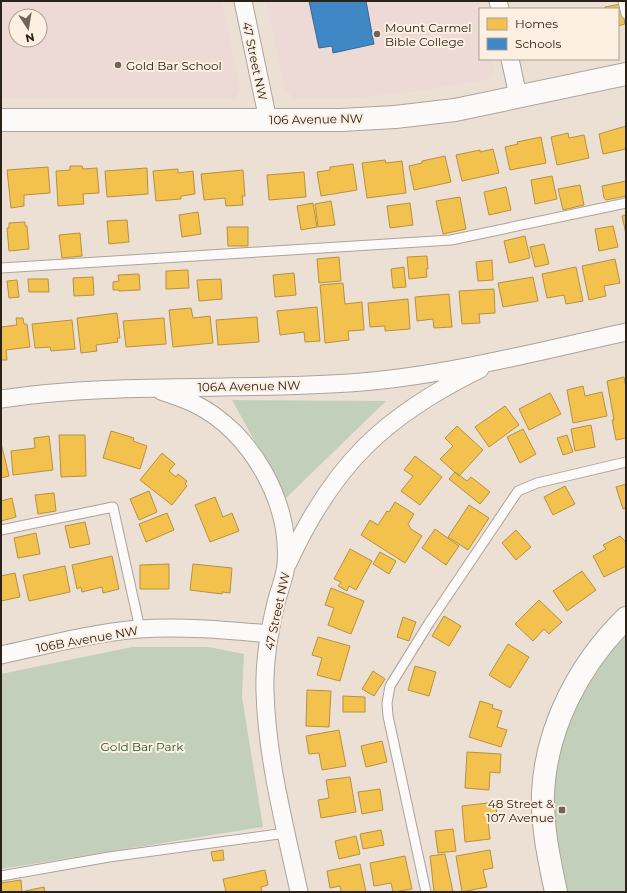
<svg xmlns="http://www.w3.org/2000/svg" width="627" height="893" viewBox="0 0 627 893" font-family="Montserrat,sans-serif">
  <style>
    .education { fill: #edd9d5; fill-rule: evenodd }
    .green { fill: #c2d0bb }
    .homes { fill: #f2c14e; stroke: #b6913e }
    .schools { fill: #3f88c5; stroke: #396991 }
    .lines { fill: none; stroke-linecap: round; stroke-linejoin: round }
    .service-casing { stroke: #aca39a; stroke-width: 11 }
    .minor-casing { stroke: #aca39a; stroke-width: 19 }
    .tertiary-casing { stroke: #aca39a; stroke-width: 24 }
    .service { stroke: #fcfaf9; stroke-width: 9 }
    .minor { stroke: #fcfaf9; stroke-width: 17 }
    .tertiary { stroke: #fcfaf9; stroke-width: 22 }
    .poi-dot { fill: #6e645a; stroke: #fdefe2; stroke-width: 1.5 }
    .labels { text-anchor: middle; dominant-baseline: central; stroke-width: 4; stroke-linejoin: round; paint-order: stroke }
    .poi-label { font-size: 12px; fill: #2a2119; stroke: #fdefe2; text-anchor: start }
    .street-label { font-size: 12px; fill: #2a2119; stroke: #fdefe2 }
    .park-label { font-size: 12px; fill: #1b582f; stroke: #fdefe2 }
  </style>
  <rect width="100%" height="100%" fill="#ece0d4"/>
  <path class="education" d="M1,1h221l18,89 -4,9 -235,-1zM16,16h24v24h-24z
    M266,1h212l2,9v49h11l3,14 -5,6 -70,12 -57,6 -68,1 -9,-8z"/>
  <path class="green" d="M232,400l154,1 -100,97z
    M626,618v274h-70l-6,-146z
    M132,647h77l35,7 -2,43 21,130 -262,42v-195z"/>
  <path class="homes" d="M621,4l4,20 -7,2v-17h-13v-2z
    M626,126v23l-23,5 -4,-20z
    M568,133l1,5 15,-3 5,23 -32,7 -6,-28z
    M541,137l5,26 -36,7 -5,-23 13,-3 -1,-2z
    M493,149l6,24 -37,8 -6,-26 24,-5v2z
    M445,156l6,26 -37,8 -5,-24 13,-3v-2z
    M385,160l1,3 16,-2 4,32 -39,5 -5,-35z
    M353,164l4,26 -36,6 -4,-24 13,-2v-3z
    M70,166h12l1,3 14,-1 2,25 -16,1 1,10 -26,2 -2,-35 14,-1z
    M48,167l2,26 -26,2v11l-13,2 -4,-38z
    M147,168l1,26 -41,3 -2,-26z
    M178,169v4l15,-2 2,23 -14,2v3l-25,2 -3,-30z
    M243,170l2,26h-3l1,9 -17,1 -1,-8 -21,2 -3,-26z
    M304,172l2,25 -37,3 -2,-25z
    M552,176l5,23 -22,5 -4,-24z
    M626,181v15l-20,4 -2,-2 -2,-12z
    M580,185l4,20 -21,5 -5,-21z
    M506,187l5,23 -22,5 -5,-23z
    M460,197l6,32 -23,5 -7,-33z
    M331,201l4,24 -17,2 -3,-23z
    M313,203l4,24 -16,3 -4,-24z
    M410,203l3,22 -23,3 -3,-22z
    M198,212l3,22 -19,3 -3,-22z
    M626,215v19l-4,-18z
    M127,220l2,22 -20,2 -2,-23z
    M25,222v4h2l2,23 -20,2 -2,-23h2v-5z
    M613,226l5,21 -19,4 -4,-22z
    M227,227h21v19h-20z
    M80,233l2,23 -20,2 -3,-23z
    M525,236l5,22 -21,5 -5,-22z
    M544,244l5,20 -14,3 -5,-20z
    M427,256l1,13h-2l1,8 -18,2 -2,-22z
    M339,257l2,24 -22,2 -2,-24z
    M615,259l5,24 -16,3 2,10 -17,4 -7,-34z
    M492,260l1,20 -15,1 -2,-19z
    M404,267l2,20 -13,1 -2,-19z
    M576,267l7,34 -17,3 -2,-9 -17,3 -5,-24z
    M188,270l1,18 -23,1v-18z
    M294,273l2,22 -21,2 -2,-22z
    M139,274l1,16 -21,1v-1h-6v-8l6,-1 -1,-6z
    M93,277l1,18 -20,1 -1,-18z
    M533,277l5,24 -35,6 -5,-24z
    M28,279h20l1,13h-20z
    M221,279l1,20 -23,2 -2,-21z
    M17,280l2,17 -10,1 -2,-17z
    M343,283l2,21 17,-2 2,28 -16,1 1,9 -24,3 -5,-58z
    M494,289l1,24 -16,1 1,9 -18,1 -3,-33z
    M449,294l3,33 -18,1 -1,-9 -16,2 -2,-24z
    M408,299l2,30 -25,2v-5l-15,1 -2,-24z
    M317,307l3,34 -15,1 -1,-10 -24,3 -3,-24z
    M191,308l2,10 17,-2 3,27 -40,4 -4,-37z
    M117,313l3,25h-3l1,4 -22,3 1,6 -16,2 -4,-35z
    M257,317l2,25 -41,3 -2,-25z
    M16,318h7l1,6h3l3,23 -24,3 1,10h-6v-33l16,-2z
    M164,318l2,26 -40,3 -3,-26z
    M72,320l3,29 -24,2 -1,-4 -15,1 -3,-24z
    M624,377l2,10v51l-10,2 -4,-20h2l-7,-39z
    M583,386l2,10 17,-4 5,24 -34,7 -6,-33z
    M550,393l11,21 -32,16 -10,-21z
    M505,406l14,19 -30,22 -14,-20z
    M591,425l4,22 -20,4 -4,-22z
    M457,426l26,24 -24,26 -19,-17 13,-13 -8,-8z
    M523,429l13,25 -16,9 -13,-26z
    M111,431l23,7 -1,3 14,5 -7,23 -37,-11z
    M59,435h26l1,41 -25,1z
    M567,435l6,17 -10,3 -6,-17z
    M49,436l4,34 -40,5 -2,-24 24,-3 -1,-10z
    M1,443l8,33 -8,2z
    M162,453l13,11 -6,7 7,6 2,-3 9,7 -2,3 2,2 -15,19 -32,-25z
    M415,456l27,21 -22,28 -19,-14 12,-15 -9,-6z
    M455,472l12,9 4,-4 19,15 -10,12 -31,-25z
    M626,484v24l-3,1 -7,-22z
    M565,486l10,18 -22,11 -9,-18z
    M149,491l8,21 -18,8 -9,-21z
    M54,493l2,18 -18,3 -3,-19z
    M215,497l8,20 9,-4 7,18 -29,11 -15,-37z
    M12,498l4,19 -15,4v-20z
    M395,502l19,12 -6,10 3,5 11,7 -17,27 -44,-28 9,-15 8,5 9,-14 2,1z
    M469,505l20,13 -21,32 -20,-13z
    M167,513l7,17 -28,12 -7,-18z
    M85,522l5,22 -20,4 -5,-22z
    M435,529l24,17 -13,19 -24,-17z
    M516,530l15,17 -15,13 -14,-17z
    M36,533l4,21 -22,4 -4,-20z
    M620,536l6,6v24l-22,11 -11,-21 13,-7 -3,-4z
    M350,549l22,12 -16,29 -7,-4 -2,5 -9,-5 3,-4 -7,-3z
    M380,552l16,9 -7,13 -16,-10z
    M112,556l7,33 -16,4 -1,-6 -20,5 -1,-5 -4,2 -5,-24z
    M169,564v25h-29v-24z
    M193,564l39,4 -2,25 -8,-1v2l-32,-4z
    M65,566l5,26 -41,9 -6,-26z
    M582,571l14,19 -29,21 -14,-20z
    M15,573l5,24 -19,4v-25z
    M331,588l33,13 -13,33 -23,-9 6,-17 -9,-3z
    M539,600l23,22 -13,12 -5,-5 -11,12 -18,-17z
    M444,616l17,10 -12,20 -17,-10z
    M403,617l13,5 -7,19 -12,-4z
    M318,637l32,9 -10,35 -23,-6 5,-17 -10,-3z
    M508,644l21,13 -19,31 -21,-13z
    M415,666l21,6 -7,24 -21,-6z
    M373,671l12,8 -11,17 -12,-7z
    M307,690l24,1 -2,36 -23,-1z
    M343,696l22,1v15h-22z
    M480,701l13,4 -1,3 10,3 -5,16 10,3 -6,17 -32,-10z
    M339,730l7,36 -24,4 -3,-17 -10,1 -3,-18z
    M382,741l5,21 -21,5 -5,-21z
    M467,752l34,2 -1,19 -10,-1 -1,18 -24,-2z
    M350,777l6,35 -35,6 -3,-18 11,-2 -3,-18z
    M380,789l3,21 -21,4 -4,-22z
    M496,802l1,18 -9,1 2,18 -25,3 -3,-36z
    M453,829l3,22 -18,2 -3,-22z
    M381,830l3,15 -21,4 -3,-15z
    M356,836l4,18 -21,5 -4,-18z
    M223,850l1,10 -11,1 -2,-9z
    M490,850l3,18 -10,2 4,17 -25,5 -6,-36z
    M445,854l8,38h-19l-4,-36z
    M405,856l7,33 -19,3 -2,-9 -17,3 -4,-23z
    M360,864l6,28h-25l-1,-6 -10,2 -3,-17z
    M265,870l3,15 -7,2 1,5h-36l-3,-13z
    M21,880l1,12h-21v-9z
    M44,887l1,5h-20v-1z"/>
  <path class="schools" d="M309,1h57l8,43 -41,9 -1,-7 -13,2z"/>
  <g class="lines">
    <defs>
      <path id="service" d="M623,1l3,13
        M1,268l450,-28 175,-37
        M1,530l112,-23 27,122
        M1,876l108,-19 177,-24
        M426,892l-38,-176 -1,-13 3,-17 39,-63 89,-132 19,-8 89,-21"/>
      <path id="minor" d="M243,1l25,119
        M498,1l2,8
        M510,59l8,37
        M161,391c11,4 24,8 34,13 56,28 96,98 91,161 -1,12 -7,25 -10,38 -7,29 -12,59 -11,89 2,68 20,134 34,200
        M1,399c115,-17 232,-8 348,-16 91,-6 187,-31 277,-51
        M288,563c45,-98 96,-147 192,-194
        M1,655c46,-10 91,-22 138,-26 43,-3 87,1 131,5"/>
      <path id="tertiary" d="M1,120h340l54,-3 60,-7 171,-36
        M556,892c-7,-33 -14,-65 -13,-99 3,-66 37,-130 83,-175"/>
    </defs>
    <use href="#service" class="service-casing"/>
    <use href="#minor" class="minor-casing"/>
    <use href="#tertiary" class="tertiary-casing"/>
    <use href="#service" class="service"/>
    <use href="#minor" class="minor"/>
    <use href="#tertiary" class="tertiary"/>
  </g>
  <g class="poi-dot">
    <circle cx="377" cy="34" r="4"/>
    <circle cx="118" cy="65" r="4"/>
    <rect x="558" y="806" width="8" height="8" rx="2"/>
  </g>
  <g class="labels">
    <g class="poi-label">
      <text x="385" y="27">Mount Carmel<tspan x="385" dy="14">Bible College</tspan></text>
      <text x="126" y="65">Gold Bar School</text>
      <text x="554" y="803" text-anchor="end">48 Street &amp;<tspan x="554" dy="14">107 Avenue</tspan></text>
    </g>
    <g class="street-label">
      <text transform="translate(255 61) rotate(78)">47 Street NW</text>
      <text transform="translate(316 119) rotate(-1)">106 Avenue NW</text>
      <text transform="translate(249 386) rotate(-1)">106A Avenue NW</text>
      <text transform="translate(277 611) rotate(-78)">47 Street NW</text>
      <text transform="translate(87 639) rotate(-10)">106B Avenue NW</text>
    </g>
    <g class="park-label">
      <text x="142" y="746">Gold Bar Park</text>
    </g>
  </g>
  <rect width="627" height="893" fill="none" stroke="#2a2119" stroke-width="4"/>
  <rect x="479" y="8" width="140" height="52" fill="#fdefe2" stroke="#a99d92"/>
  <rect x="487" y="18" width="20" height="12" fill="#f2c14e" stroke="#a99d92"/>
  <text x="515" y="28" font-size="12" fill="#2a2119">Homes</text>
  <rect x="487" y="38" width="20" height="12" fill="#3f88c5" stroke="#a99d92"/>
  <text x="515" y="48" font-size="12" fill="#2a2119">Schools</text>
  <g transform="translate(28 28) rotate(168)"><circle r="19" fill="#fdefe2" stroke="#a99d92"/>
  <path d="M0-3L7 15L0 10L-7 15Z" fill="#6e645a"/>
  <text y="-6" font-size="11" font-weight="bold" text-anchor="middle" fill="#2a2119">N</text>
  </g>
</svg>
